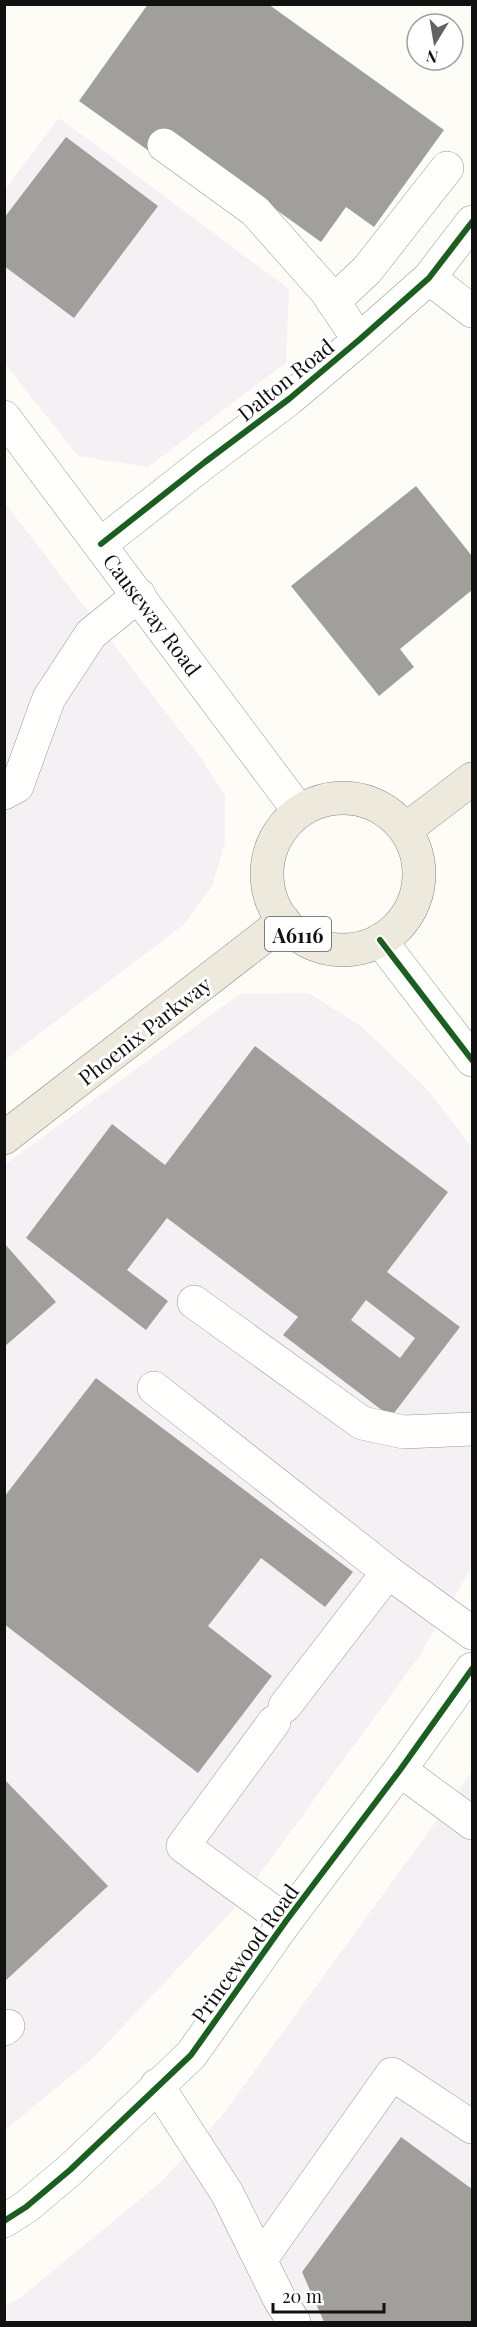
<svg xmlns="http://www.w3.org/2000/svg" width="477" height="2327" viewBox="0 0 477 2327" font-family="'Playfair Display',serif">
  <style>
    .industrial { fill: #f5f0f3 }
    .building { fill: #a19f9c; fill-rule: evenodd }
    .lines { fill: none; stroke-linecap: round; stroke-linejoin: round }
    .minor-casing { stroke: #979795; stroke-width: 34 }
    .major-casing { stroke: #858482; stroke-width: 34 }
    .minor { stroke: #fffffe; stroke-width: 33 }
    .major { stroke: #ede9dc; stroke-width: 33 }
    .cycleway-casing { stroke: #fff; stroke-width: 10 }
    .cycleway { stroke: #1b5e20; stroke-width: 6 }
    .labels { text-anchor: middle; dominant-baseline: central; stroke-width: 6; stroke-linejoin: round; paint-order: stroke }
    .shield { fill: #fff; stroke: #585858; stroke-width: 1.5 }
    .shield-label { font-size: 20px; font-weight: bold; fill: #111 }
    .street-label { font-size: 21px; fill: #111; stroke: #fff }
  </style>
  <rect width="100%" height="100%" fill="#fdfcf7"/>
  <path class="industrial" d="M59,118l230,171 -3,74 -138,104 -70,-11 -73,-92 -1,-173z
    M4,502l197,256 24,38v46l-13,44 -29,39 -178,135z
    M309,993l53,34 65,62 45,59v419l-54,91 -185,252 -139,147 -89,73 -1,-965 236,-171z
    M472,1772v550h-467v-16l15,-8 141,-116 60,-65z"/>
  <path class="building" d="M148,4h120l176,126 -70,97 -28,-20 -25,35 -157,-113 -15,22 -70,-50z
    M66,137l92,69 -84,112 -70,-52v-48z
    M416,486l56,70v34l-72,59 14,18 -35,29 -88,-110z
    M255,1046l193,146 -61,80 73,55 -69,90 -108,-82 15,-18 -131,-99 -40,52 41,31 -22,29 -120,-92 86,-114 53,41zM366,1300l49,38 -15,20 -49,-38z
    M4,1243l52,59 -52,45z
    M96,1378l257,194 -28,35 -64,-49 -53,68 64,50 -74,97 -194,-149v-127z
    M4,1779l104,107 -104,96z
    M401,2137l71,52v133h-148l-22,-50z"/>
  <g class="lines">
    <defs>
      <path id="minor" d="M164,145l91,66 71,80 33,49
        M429,278l43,33
        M333,302l34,-32 80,-102
        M4,417l295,394
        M101,544l104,-82 84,-63 70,-59 70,-62 43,-56
        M4,793l13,-7 32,-88 42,-64 48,-39
        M380,940l92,120
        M194,1302l168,121 42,9 68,-3
        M154,1388l234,184 84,61
        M285,1706l103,-134
        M274,1722l-91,124 103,75
        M400,1770l72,53
        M4,2029l4,-3
        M157,2085l70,108 53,107 14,22
        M4,2221l22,-14 44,-37 121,-115 95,-134 114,-151 72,-101
        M261,2259l131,-185 80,53"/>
      <path id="major" d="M267 874a76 76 0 1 1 152 0a76 76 0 1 1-152 0Z
        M405,830l67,-51
        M4,1138l280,-217"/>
    </defs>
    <use href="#minor" class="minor-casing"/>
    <use href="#major" class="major-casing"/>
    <use href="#minor" class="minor"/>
    <use href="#major" class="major"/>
    <defs>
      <path id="cycleway" d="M101,544l104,-82 84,-63 70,-59 70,-62 43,-56
        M380,940l92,120
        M4,2221l22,-14 44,-37 121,-115 95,-134 114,-151 72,-101"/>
    </defs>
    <use href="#cycleway" class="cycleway-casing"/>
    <use href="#cycleway" class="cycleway"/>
  </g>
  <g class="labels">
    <rect class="shield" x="265" y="917" width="66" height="34" rx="4.5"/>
    <g class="shield-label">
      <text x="298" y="934">A6116</text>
    </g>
    <g class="street-label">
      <text transform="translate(285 379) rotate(-39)">Dalton Road</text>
      <text transform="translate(153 614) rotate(53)">Causeway Road</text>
      <text transform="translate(144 1030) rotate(-38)">Phoenix Parkway</text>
      <text transform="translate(244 1953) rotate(-54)">Princewood Road</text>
    </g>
  </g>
  <rect width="477" height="2327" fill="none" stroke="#111111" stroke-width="12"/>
  <g transform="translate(435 42) rotate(191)"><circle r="28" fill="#ffffff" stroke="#a0a0a0" stroke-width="1.5"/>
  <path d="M0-4.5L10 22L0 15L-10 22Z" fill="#646362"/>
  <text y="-9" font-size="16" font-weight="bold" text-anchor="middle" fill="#111111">N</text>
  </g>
  <path d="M273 2303v9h111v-9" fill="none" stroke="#111111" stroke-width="3"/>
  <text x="282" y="2303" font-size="18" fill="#111111" stroke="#ffffff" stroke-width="4.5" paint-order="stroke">20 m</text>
</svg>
